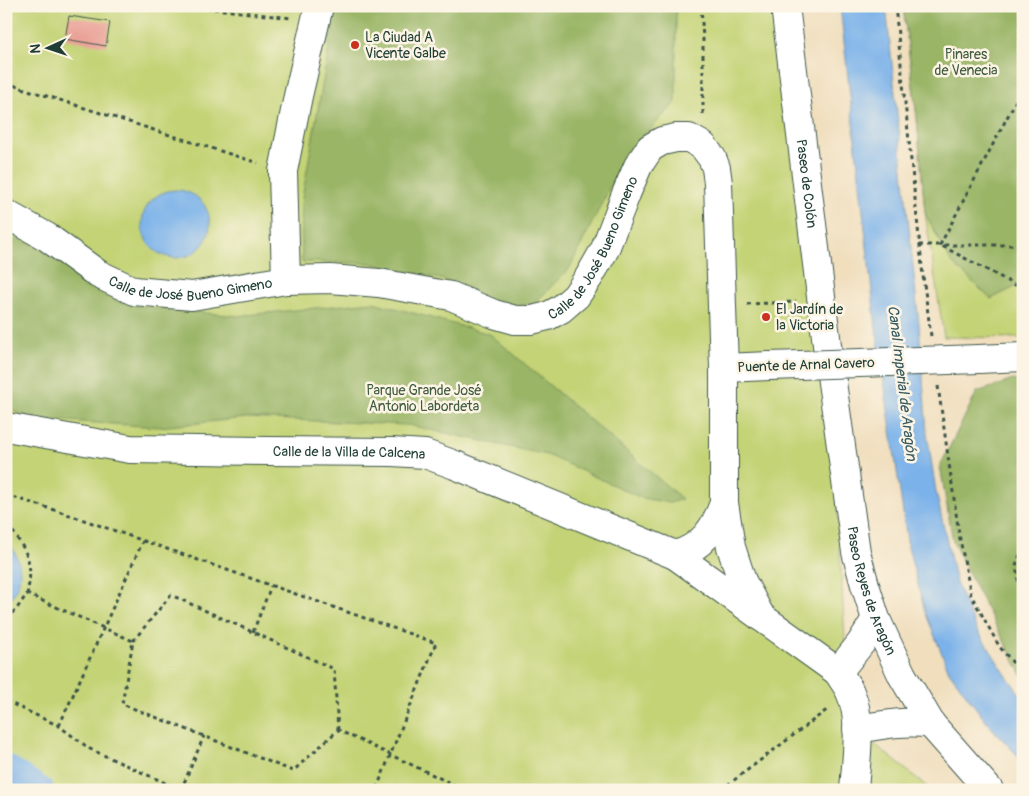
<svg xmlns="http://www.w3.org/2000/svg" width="1029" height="796" viewBox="0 0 1029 796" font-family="Pangolin,sans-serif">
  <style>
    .green { fill: #c3d375; stroke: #718854 }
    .forest { fill: #9ab566; stroke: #5c794d }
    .water { fill: #7cb2ea; stroke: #4e788f }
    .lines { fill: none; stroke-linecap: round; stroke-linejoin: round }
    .canal { stroke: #7cb2ea; stroke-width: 26 }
    .building { fill: #eaa096 }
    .minor-casing { stroke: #3e5549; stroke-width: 30 }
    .path { stroke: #3e5549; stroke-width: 3; stroke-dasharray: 4 4; stroke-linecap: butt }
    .minor { stroke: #fff; stroke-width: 28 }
    .minor-bridge-casing { stroke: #3e5549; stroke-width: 30; stroke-linecap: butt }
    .minor-bridge { stroke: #fff; stroke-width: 28 }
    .poi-dot { fill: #c8321e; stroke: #fcf5e5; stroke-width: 2 }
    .labels { text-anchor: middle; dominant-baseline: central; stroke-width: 5; stroke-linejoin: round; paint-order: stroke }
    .poi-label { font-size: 14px; fill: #1f3d34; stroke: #fcf5e5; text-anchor: start }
    .park-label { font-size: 14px; fill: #405b41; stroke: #fcf5e5 }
    .street-label { font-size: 14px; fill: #1f3d34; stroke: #fcf5e5 }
    .water-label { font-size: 15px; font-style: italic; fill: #365a62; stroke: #fcf5e5 }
  </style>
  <rect width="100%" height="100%" fill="#fcf5e5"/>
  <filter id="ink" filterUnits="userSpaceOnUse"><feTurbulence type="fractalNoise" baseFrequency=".02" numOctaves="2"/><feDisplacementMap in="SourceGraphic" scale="10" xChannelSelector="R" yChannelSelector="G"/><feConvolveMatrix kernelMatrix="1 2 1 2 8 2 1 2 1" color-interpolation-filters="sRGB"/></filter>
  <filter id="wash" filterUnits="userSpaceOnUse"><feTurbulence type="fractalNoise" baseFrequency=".0096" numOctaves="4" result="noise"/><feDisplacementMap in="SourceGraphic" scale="20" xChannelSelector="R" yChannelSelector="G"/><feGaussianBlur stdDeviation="1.12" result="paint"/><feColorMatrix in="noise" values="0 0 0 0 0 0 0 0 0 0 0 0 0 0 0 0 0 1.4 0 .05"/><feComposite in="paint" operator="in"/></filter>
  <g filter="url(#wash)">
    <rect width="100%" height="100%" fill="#f0debd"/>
    <path class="green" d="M6,6h767l58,396 19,322 81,66h-925z
      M903,6h120v332l-79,-1 -19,-124 -8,-95z"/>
    <path class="forest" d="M333,6h343v96l-50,53 -57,114 -36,36 -35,-1 -54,-24 -75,-17 -67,-1 -1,-58 27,-151z
      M903,6h120v277l-32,16 -40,-37 -26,-49 -8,-95z
      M6,228l131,78 100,10 136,-14 117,32 192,165 -12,4 -28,-5 -95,-43 -139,-30 -162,-7 -87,9 -123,-8 -30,-10z
      M1013,380l10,2v295l-45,-85 -25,-50 -13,-76 37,-74z"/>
    <path class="water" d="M840,6h46l33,318 8,109 9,59 20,91 20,45 30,47 17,23v63l-36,-38 -38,-52 -24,-59 -17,-65 -32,-220z
      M142 224a34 34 0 1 1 68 0a34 34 0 1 1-68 0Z
      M6,538c17,23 20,44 0,66z"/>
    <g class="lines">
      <path class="canal" d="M6,767l35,23"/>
    </g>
    <g id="blocks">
      <path class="building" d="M69,16l41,6 -4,24 -41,-7z"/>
    </g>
  </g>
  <g filter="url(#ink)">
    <use href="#blocks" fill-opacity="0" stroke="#3e5549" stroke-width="1"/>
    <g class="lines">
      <defs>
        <g id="minor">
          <path id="s1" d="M785,6l44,355 27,191 9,33 11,34 26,56 29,49 58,66"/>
          <path id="s2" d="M6,214l41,23 51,37 36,17 58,5 94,-16 44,-1 49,4 72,13 43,18 21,6h17l16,-4 13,-7 15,-13 13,-19 16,-28 21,-55 12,-28 12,-18 12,-7 14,-3h13l14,8 9,12 4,10 2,15 6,185v135l7,44 11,34 19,36"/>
          <path d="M286,280l-3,-109 15,-75 21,-90"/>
          <path d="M979,359l44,-2"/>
          <path d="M724,368l46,-2"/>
          <path id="s3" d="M6,427l124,22 139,2 123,1 33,2 30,11 220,90 163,117c4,7 9,13 12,20 13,28 6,68 4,98"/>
          <path d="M675,555c27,-7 40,-27 49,-52"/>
          <path d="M838,672l23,-29 15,-24"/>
          <path d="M857,729c25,-4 49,-9 74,-5"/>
        </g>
      </defs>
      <use href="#minor" class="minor-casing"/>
      <path class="path" d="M190,6l101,12
        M701,6l2,33v76
        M895,6l28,270 8,60
        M1020,6v87l3,7
        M6,83l252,80
        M1020,93l-80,152h83
        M919,245h21l83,44
        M747,304l49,-2
        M938,386l21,148 12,61 28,51 24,29
        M6,495l55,17 375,131 -60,147
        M6,527c6,2 8,6 11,11 14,20 15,32 10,56
        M1023,547l-7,18 4,28 3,6
        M6,619l12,-12 9,-13 106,47 -11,63 171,67 45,-41 127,60
        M253,632l18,-46
        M133,641l38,-46 163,74 4,61
        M6,701l53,25 31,23 91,41
        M59,726l84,-185
        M181,790l23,-54
        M721,790l107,-81"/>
      <use href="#minor" class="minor"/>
      <defs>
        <path id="minor-bridge" d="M770,366l209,-7"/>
      </defs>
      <use href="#minor-bridge" class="minor-bridge-casing"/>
      <use href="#minor-bridge" class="minor-bridge"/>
    </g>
  </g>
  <g class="poi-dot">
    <circle cx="355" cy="45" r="5"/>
    <circle cx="766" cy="317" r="5"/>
  </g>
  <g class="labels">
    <g class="poi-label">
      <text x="365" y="37">La Ciudad A<tspan x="365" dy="16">Vicente Galbe</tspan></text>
      <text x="776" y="309">El Jardín de<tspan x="776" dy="16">la Victoria</tspan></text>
    </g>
    <g class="park-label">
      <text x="966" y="54">Pinares<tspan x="966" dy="16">de Venecia</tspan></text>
      <text x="424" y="390">Parque Grande José<tspan x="424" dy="16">Antonio Labordeta</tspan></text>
    </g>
    <g class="street-label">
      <text stroke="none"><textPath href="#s1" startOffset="179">Paseo de Colón</textPath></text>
      <text stroke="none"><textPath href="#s2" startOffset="656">Calle de José Bueno Gimeno</textPath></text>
      <text stroke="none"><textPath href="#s2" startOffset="206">Calle de José Bueno Gimeno</textPath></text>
      <text transform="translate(806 365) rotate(-2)">Puente de Arnal Cavero</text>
      <text stroke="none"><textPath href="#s3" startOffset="345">Calle de la Villa de Calcena</textPath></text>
      <text stroke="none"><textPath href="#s1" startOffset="592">Paseo Reyes de Aragón</textPath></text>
    </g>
    <g class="water-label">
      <text transform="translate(902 383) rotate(83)">Canal Imperial de Aragón</text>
    </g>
  </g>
  <rect width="1029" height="796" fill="none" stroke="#fcf5e5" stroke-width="25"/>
  <g transform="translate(48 48) rotate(267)" stroke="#fcf5e5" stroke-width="4" paint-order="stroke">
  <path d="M0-4L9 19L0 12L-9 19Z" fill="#1f3d34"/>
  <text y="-8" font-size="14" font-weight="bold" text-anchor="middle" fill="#1f3d34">N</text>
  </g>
</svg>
